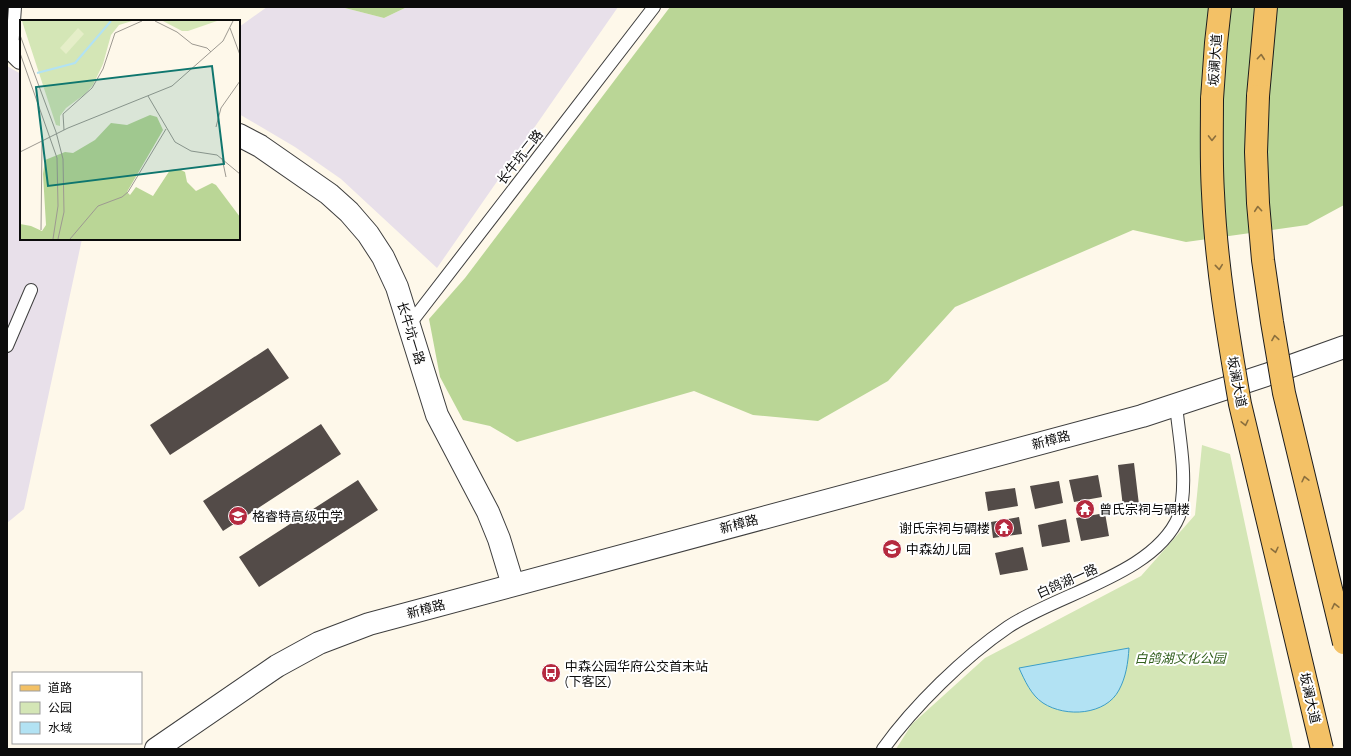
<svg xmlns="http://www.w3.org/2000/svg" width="1351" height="756" viewBox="0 0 1351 756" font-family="'Zilla Slab','Noto Sans SC',serif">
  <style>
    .industrial { fill: #e8e0ea }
    .green { fill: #d4e6b6 }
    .forest { fill: #bad696 }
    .water { fill: #b2e2f3; stroke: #3c9ec7 }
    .building { fill: #534b48 }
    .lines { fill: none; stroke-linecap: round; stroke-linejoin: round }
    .service-casing { stroke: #3e3e3e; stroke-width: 14 }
    .minor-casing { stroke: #3e3e3e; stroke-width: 24 }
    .primary-casing { stroke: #1c1c1c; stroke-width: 24 }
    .service { stroke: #fff; stroke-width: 12 }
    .minor { stroke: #fff; stroke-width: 22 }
    .primary { stroke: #f3c166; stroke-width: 22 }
    .primary-bridge-casing { stroke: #1c1c1c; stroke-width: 24; stroke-linecap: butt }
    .primary-bridge { stroke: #f3c166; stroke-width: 22 }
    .oneway { stroke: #8b6f3d }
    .labels { text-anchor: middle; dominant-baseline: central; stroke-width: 4; stroke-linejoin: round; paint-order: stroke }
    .street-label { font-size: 13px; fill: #0b0b0b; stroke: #fff }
    .poi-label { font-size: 13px; fill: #0b0b0b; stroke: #fff; text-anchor: start }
    .park-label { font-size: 13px; font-style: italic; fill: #33601f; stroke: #fff }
    .inset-river { fill: none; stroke: #b2e2f3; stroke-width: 2 }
    .inset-road { fill: none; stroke: #9d9991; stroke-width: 1 }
    .view { fill: #0f766e; fill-opacity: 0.15; stroke: #0f766e; stroke-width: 2 }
    .inset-edge { fill: none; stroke: #0b0b0b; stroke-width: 2 }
  </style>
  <rect width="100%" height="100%" fill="#fef8ea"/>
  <path class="industrial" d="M267,7h74l43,11 23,-11h211l-181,261 -96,-89 -46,-32 -56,-33v-87z
    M7,66l14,8v165h61l-58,270 -17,14z"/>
  <path class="green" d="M1202,445l28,9 63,295h-397l16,-25 73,-66 156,-82 54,-61z"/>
  <path class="forest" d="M341,7h66l-23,11z
    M670,7h674v198l-37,20 -121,17 -53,-12 -178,77 -67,74 -70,40 -65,-6 -59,-24 -177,51 -27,-16 -27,-6 -23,-43 -11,-58 36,-41z"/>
  <path class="water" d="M1129,648c-1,15 -3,29 -10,42 -13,25 -53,28 -76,13 -12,-8 -18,-22 -24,-35z"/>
  <path class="building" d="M268,348l21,30 -119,77 -20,-30z
    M321,424l20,30 -118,77 -20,-30z
    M1134,463l6,50 -16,2 -6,-50z
    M1098,475l4,22 -28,5 -5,-22z
    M358,480l20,30 -119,77 -20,-30z
    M1059,481l4,22 -28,6 -5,-23z
    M1015,488l3,18 -30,5 -3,-19z
    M1105,513l4,23 -28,5 -5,-23z
    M1019,517l3,17 -29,4 -2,-16z
    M1066,519l4,23 -28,5 -4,-22z
    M1023,547l5,23 -28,5 -5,-22z"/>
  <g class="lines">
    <defs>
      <path id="service" d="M12,49l3,-42
        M409,325l245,-318
        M7,346l24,-56
        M883,749c31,-43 81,-92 125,-122 51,-34 147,-53 171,-111 2,-5 2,-10 3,-15 4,-32 -3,-65 -6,-96"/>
      <path id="minor" d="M7,44l14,14
        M239,135l21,11 69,48 20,18 19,22 15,23 14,30 40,128 51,97 11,27 14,46
        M156,749l121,-83 42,-23 50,-19 773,-208 124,-41 78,-28"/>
      <path id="primary" d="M1258,96l8,-89
        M1212,99l4,-56 4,-36"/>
    </defs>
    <use href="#service" class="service-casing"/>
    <use href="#minor" class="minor-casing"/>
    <use href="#primary" class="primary-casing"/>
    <use href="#service" class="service"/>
    <use href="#minor" class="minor"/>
    <use href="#primary" class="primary"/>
    <defs>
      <path id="primary-bridge" d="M1258,96l-2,56 2,51 5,57 9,62 12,71 60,250
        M1212,99c0,31 -1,63 1,94 3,71 15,141 27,211l82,345"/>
    </defs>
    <use href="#primary-bridge" class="primary-bridge-casing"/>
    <use href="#primary-bridge" class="primary-bridge"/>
  </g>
  <defs><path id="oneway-chevron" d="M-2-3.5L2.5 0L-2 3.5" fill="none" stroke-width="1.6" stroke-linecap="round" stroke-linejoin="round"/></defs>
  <g class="oneway">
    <use href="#oneway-chevron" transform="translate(1261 57) rotate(-85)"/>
    <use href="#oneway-chevron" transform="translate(1212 138) rotate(91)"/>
    <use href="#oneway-chevron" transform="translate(1258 209) rotate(-95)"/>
    <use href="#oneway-chevron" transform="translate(1219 267) rotate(84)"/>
    <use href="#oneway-chevron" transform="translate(1275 338) rotate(-99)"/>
    <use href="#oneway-chevron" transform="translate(1245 423) rotate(77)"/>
    <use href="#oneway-chevron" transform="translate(1305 479) rotate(-103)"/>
    <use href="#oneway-chevron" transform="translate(1275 550) rotate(77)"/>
    <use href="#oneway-chevron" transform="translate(1335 606) rotate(-103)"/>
  </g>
  <defs>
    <symbol id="temple-disc" viewBox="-11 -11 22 22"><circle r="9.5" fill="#b52a3f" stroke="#fff"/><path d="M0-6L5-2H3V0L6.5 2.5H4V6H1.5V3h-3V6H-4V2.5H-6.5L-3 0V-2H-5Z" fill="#fff"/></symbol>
    <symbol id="school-disc" viewBox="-11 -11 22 22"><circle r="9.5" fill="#b52a3f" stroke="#fff"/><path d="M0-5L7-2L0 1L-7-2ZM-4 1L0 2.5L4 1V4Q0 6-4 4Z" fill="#fff"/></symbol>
    <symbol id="bus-disc" viewBox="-11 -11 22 22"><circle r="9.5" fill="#b52a3f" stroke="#fff"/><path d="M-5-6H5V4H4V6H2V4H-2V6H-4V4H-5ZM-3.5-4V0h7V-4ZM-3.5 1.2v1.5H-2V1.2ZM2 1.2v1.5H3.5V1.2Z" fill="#fff"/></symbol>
  </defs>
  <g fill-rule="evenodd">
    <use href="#temple-disc" x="1074" y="498" width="22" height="22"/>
    <use href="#school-disc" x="227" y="505" width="22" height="22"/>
    <use href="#temple-disc" x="993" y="517" width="22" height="22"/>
    <use href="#school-disc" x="881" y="538" width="22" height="22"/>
    <use href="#bus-disc" x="540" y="662" width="22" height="22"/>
  </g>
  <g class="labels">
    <g class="street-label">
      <text transform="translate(1215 60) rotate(-86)">坂澜大道</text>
      <text transform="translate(520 157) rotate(-52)">长牛坑二路</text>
      <text transform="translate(411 333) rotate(73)">长牛坑一路</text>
      <text transform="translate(1237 382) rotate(79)">坂澜大道</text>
      <text transform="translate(1051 440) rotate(-15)">新樟路</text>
      <text transform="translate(739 524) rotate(-15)">新樟路</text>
      <text transform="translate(1067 581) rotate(-24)">白鸽湖一路</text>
      <text transform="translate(426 609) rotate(-15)">新樟路</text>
      <text transform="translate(1310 698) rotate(77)">坂澜大道</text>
    </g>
    <g class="poi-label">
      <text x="1099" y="509">曾氏宗祠与碉楼</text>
      <text x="252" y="516">格睿特高级中学</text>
      <text x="990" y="528" text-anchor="end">谢氏宗祠与碉楼</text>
      <text x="906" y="549">中森幼儿园</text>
      <text x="565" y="666">中森公园华府公交首末站<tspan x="565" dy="15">(下客区)</tspan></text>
    </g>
    <g class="park-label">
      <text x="1180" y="658">白鸽湖文化公园</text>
    </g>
  </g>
  <g transform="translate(20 20)">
    <rect width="220" height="220" fill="#fef8ea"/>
    <path d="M2,1h110l-13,4 -8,10 -8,29 -10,21 -8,9 -19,14 -6,8v10l-4,-1zM143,1h54l-29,10h-6z" fill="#d4e6b6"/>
    <path d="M130,95l7,2 6,13 -36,62 3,3 6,-8 17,9 17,-26 9,-1 6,3 2,10 9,9 16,-8 4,2 24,32v22h-220v-15l11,2 11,5 4,-6 -3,-51 2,-14 20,-8 8,1 22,-13 16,-17 16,2z" fill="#bad696"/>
    <path d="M58,8l6,6 -18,20 -6,-6z" fill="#e5eec8"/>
    <path class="inset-river" d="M17,53l38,-10 36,-42"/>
    <path class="inset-road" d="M135,1l22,11 15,12 15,4 4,4M210,8l10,27M0,15l36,97 7,27 1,53 -6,27M0,33l37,105 1,48 -5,33M128,76l27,46 16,9 26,4 23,19M196,107l5,-19 19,-27M44,110l-1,-16 29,-26 11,-19 12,-36 27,-12M0,132l48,-24 104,-42 51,-45 10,-20M202,138l4,19M21,210l1,-89M50,219l28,-33 24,-9 6,-5 38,-63"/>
    <path class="view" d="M192,46l12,98 -176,22 -12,-99z"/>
    <rect width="220" height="220" class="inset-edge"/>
  </g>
  <rect width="1351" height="756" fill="none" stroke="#0b0b0b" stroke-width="16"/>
  <rect x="12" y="672" width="130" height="72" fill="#ffffff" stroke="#9d9d9d"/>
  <rect x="20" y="685" width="20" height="6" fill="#f3c166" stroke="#9d9d9d"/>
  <text x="48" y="692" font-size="12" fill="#0b0b0b">道路</text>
  <rect x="20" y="702" width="20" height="12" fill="#d4e6b6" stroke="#9d9d9d"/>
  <text x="48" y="712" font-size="12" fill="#0b0b0b">公园</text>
  <rect x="20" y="722" width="20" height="12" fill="#b2e2f3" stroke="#9d9d9d"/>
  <text x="48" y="732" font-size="12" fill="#0b0b0b">水域</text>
</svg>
